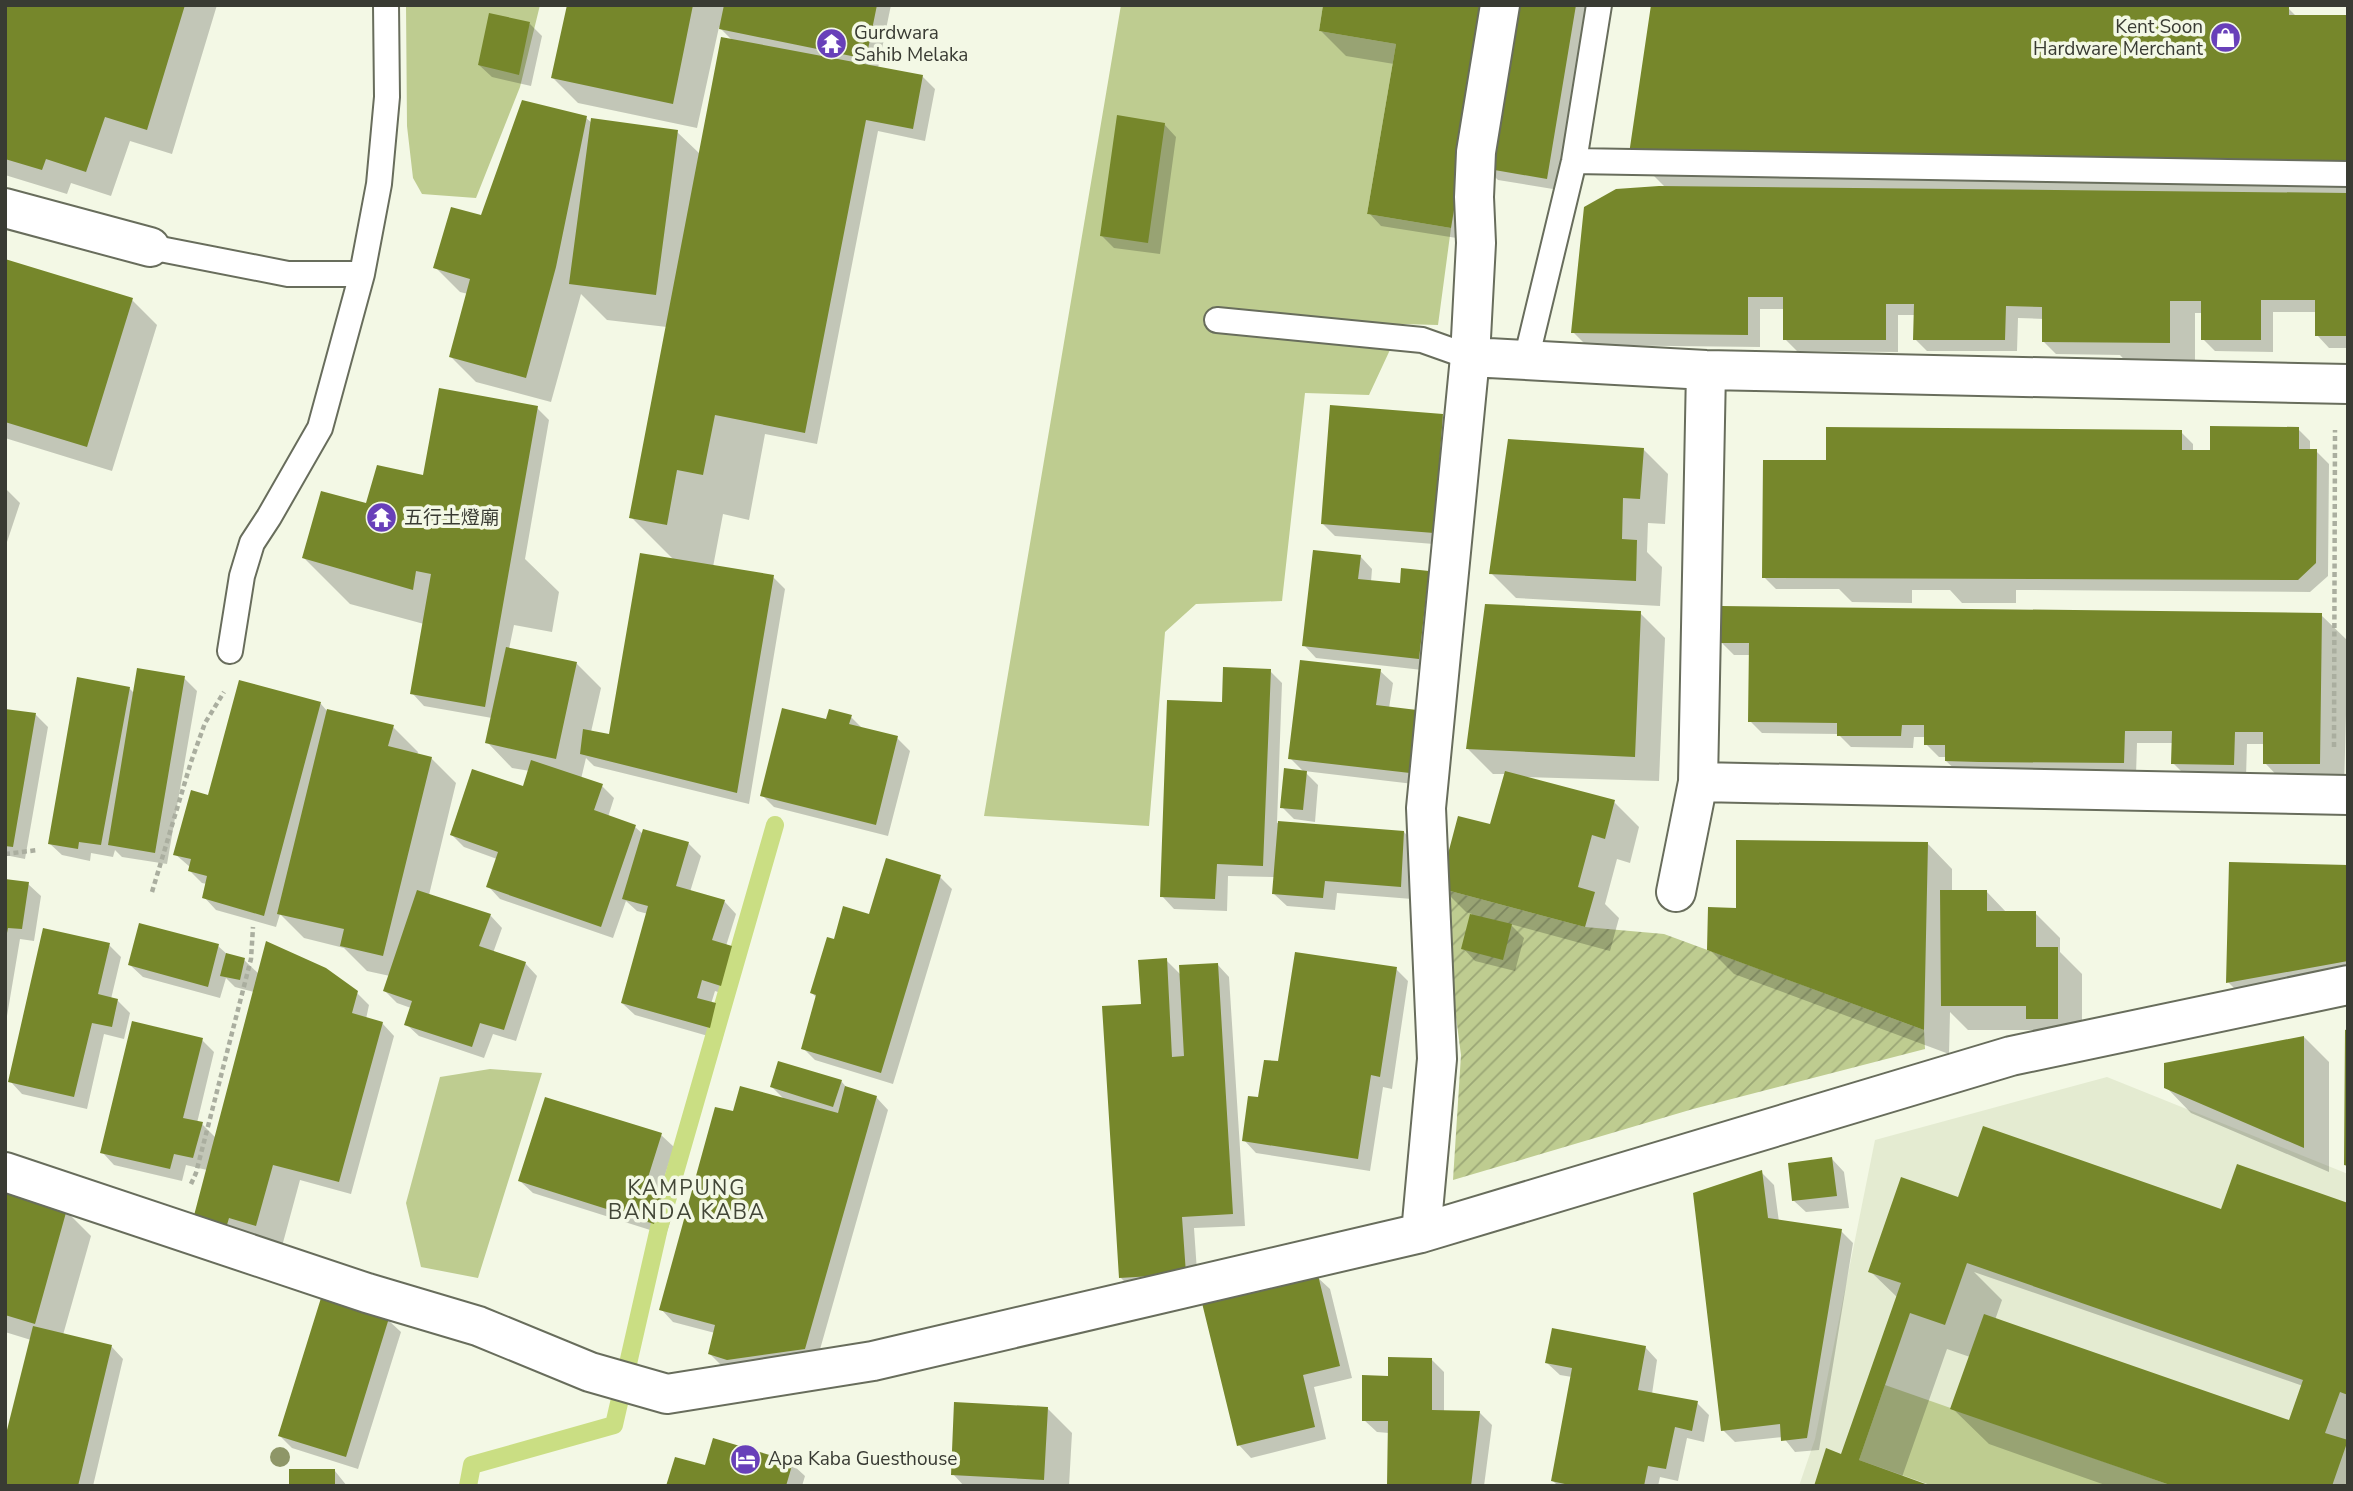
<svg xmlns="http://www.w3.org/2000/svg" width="2353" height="1491" viewBox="0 0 2353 1491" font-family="'Nunito Sans','Noto Sans SC',sans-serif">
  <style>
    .built { fill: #e4ebd1 }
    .grass { fill: #becc90 }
    .garden { fill: url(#garden-furrows) }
    .shadow { fill: #0003; fill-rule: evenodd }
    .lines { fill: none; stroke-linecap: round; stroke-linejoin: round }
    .stream { stroke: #cade83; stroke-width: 18 }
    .building { fill: #76872b }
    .lane-casing { stroke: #686d5c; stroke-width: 28 }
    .street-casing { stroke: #686d5c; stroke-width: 42 }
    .path { stroke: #aaae9f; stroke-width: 4.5; stroke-dasharray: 5 3.5; stroke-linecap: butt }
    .lane { stroke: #fff; stroke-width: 24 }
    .street { stroke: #fff; stroke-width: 38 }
    .tree { fill: #8e9667 }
    .labels { text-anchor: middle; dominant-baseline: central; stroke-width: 7; stroke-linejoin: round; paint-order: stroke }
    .poi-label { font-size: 19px; fill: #393b33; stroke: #f3f8e5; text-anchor: start }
    .neighbourhood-label { font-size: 21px; letter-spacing: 2px; fill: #424637; stroke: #f3f8e5 }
  </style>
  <defs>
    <pattern id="garden-furrows" width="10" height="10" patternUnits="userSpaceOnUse" patternTransform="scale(1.75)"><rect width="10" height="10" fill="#becc90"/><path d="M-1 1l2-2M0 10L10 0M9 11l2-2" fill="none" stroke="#9ba776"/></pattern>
  </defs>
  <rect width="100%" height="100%" fill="#f3f8e5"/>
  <path class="built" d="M2107,1077l241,97v312h-549l16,-47 60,-299z"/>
  <path class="grass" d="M406,5h134l-20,82 -44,111 -54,-4 -9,-16 -6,-52z
    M1121,5h202l-4,26 77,13 -29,170 84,14 -13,97 -36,-1 -33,71 -64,-2 -23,208 -86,3 -31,28 -16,194 -165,-10z
    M490,1069l52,4 -64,205 -57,-11 -15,-64 34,-126z
    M1885,1385l288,101h-240l-74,-26z"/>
  <path class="garden" d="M1439,888l146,39 79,7 260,96 1,19 -232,60 -240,71 8,-125z"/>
  <path class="shadow" d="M5,5h212l-45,149 -42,-13 -19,55 -40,-13 -4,11 -62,-19z
    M568,5h323l-13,63 44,8 13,13 -10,52 -47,-10 -61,313 -52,-10 -16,86 -26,-6 -10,53 60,10 12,12 -36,215 -155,-38 -8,-8 -5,21 21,7 12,12 -6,19 27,10 8,7 45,9 13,13 -11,36 34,9 12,13 -10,32 5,2 12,12 -10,37 -18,-6 -4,13 4,1 13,12 -6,23 -87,-25 -13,-12 26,-89 -11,-3 -11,-10 -13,37 -113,-39 -12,-13 9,-27 -33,-12 -12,-12 72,-46 6,-18 -18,-3 -25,-26 5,-24 -68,-12 -12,-13 12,-69 -74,-20 -46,-46 63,-53 57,-29 113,-68 12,12 -24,139 34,33 -7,40 -38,-7 -5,24 67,14 25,25 -10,44 20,3 63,-175 -43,-43 36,-190 -60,-7 -26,-26 -30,108 -75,-20 -25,-25 17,-63 -8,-2 -25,-25 47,-50 104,-99 6,5 85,9 23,22 33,-113 -14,-14 -22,101 -119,-25 -25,-25z
    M1502,5l-39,234 -82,-13 -12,-13 25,-149 -48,-8 -25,-25z
    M1513,5h77l-31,185 -61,-10 -13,-13z
    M2289,9l7,7 52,1v331h-19l-12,-13v-23h-44v40l-58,-1 -12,-12v-26h-8v55h-63l-12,-13 -64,-1 -12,-12v-23l-26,-1 -1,33h-90l-12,-12 1,-24h-18v37l-101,-1 -12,-12v-30h-25v38l-174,-2 -13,-13 93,-144 -35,-35z
    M530,24l12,12 -11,50 -39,-9 -13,-12z
    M1164,124l12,13 -16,117 -46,-6 -12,-12z
    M5,261l127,39 25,25 -45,146 -107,-33z
    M1442,416l13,12 -9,117 -111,-9 -12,-12z
    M2298,429l12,12v10h6l13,13 -1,112 -18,16 -294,-2v13h-54l-12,-13h-38v13l-60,-1 -13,-13h-63l-12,-12 63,-116 354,-29 12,12v8h19z
    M1643,449l25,25 -3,50 -17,-1 -1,29 15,15 -2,39 -144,-8 -25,-25z
    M5,488l15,15 -15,45z
    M1360,556l12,13 -1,13 30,3 28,-12 12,12 -10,86 -115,-13 -12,-13z
    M1640,613l25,25 -6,143 -139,-4 94,25 25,25 -9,36 -13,-4 -12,45 14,14 -9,33 -100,-27 14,14 -9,33 -40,-10 -12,-13 9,-34 -6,-2 -25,-25 50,-61 14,-52h-12l-25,-25z
    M2321,615l27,26 -4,148h-54l-25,-26v-19h-18l-1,33 -60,-1 -13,-13 1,-20h-37l-1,32 -177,-2 -13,-12v-4h-7l-13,-13v-7h-12l-1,11 -62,-1 -13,-13 -76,-1 -12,-12v-66h-16l-12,-12z
    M1270,671l12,12 -5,140 127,9 12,13 -4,54 -75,-6 -2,17 -48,-4 -13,-12 1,-17 -47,-1 -1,35 -53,-2 -12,-13 62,-192z
    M1380,671l13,12 -4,25 33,77 -118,-14 14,14 -3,37 -21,-3 -12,-12 22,-35 -14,-14z
    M184,678l13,13 -30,173 -45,-7 -7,-7 -2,7 -22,-4 -1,8 -28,-6 -13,-12 80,-155 5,5z
    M240,682l81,22 6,7 66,16 25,25 -1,3 14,3 25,25 -27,112 61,20 12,13 -9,25 32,10 12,13 -21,65 -23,-7 -9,24 -65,-22 -13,-12 5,-16 -14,-5 -12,-12 5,-15 -23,-5 -23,-23 -40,-10 -24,-24 -4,13 -60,-17 -12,-13 3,-13 -5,-1 -12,-12v-4l-15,-13 34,-57z
    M5,710l31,5 12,12 -23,132 -20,-4z
    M851,717l13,13 33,8 13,13 -22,85 -114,-29 -12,-12 65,-74z
    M1927,843l25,26v22h34l21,22h28l25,25v14l22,22v69l-42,-13h-72l-18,-18 -1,42 -215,-80 -25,-25 29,-39z
    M2348,866v124l-95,17 -25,-25z
    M940,877l12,12 -59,195 -78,-24 -12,-12 14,-50 -5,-5 23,-52 36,-25z
    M5,880l23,4 13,12 -7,45 -14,-2 -15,89z
    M109,945l12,12 -10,42 6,1 13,13 -6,26 -20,-5 -17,75 -65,-15 -12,-13z
    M218,946l10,9 16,5 15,14 98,19 12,12 -3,14 16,4 12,13 -43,158 -51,-14 -19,70 -63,1 -11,-81 -21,-5 -4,16 -68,-16 -12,-13 100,-112 12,12 -17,71 5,1 14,14 38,-146 -19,-5 -9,-9 -6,20 -77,-21 -13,-12z
    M1166,960l15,15 36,-11 12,13 16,249 -51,2 4,58 -65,4 -12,-12 21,-272z
    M1396,969l12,12 -16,108 -9,-2 -13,84 -114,-18 -12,-13 16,-41 19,-36z
    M2304,1037l25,25v110l-138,-59 -25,-26z
    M841,1081l7,8 28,8 12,13 -71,250 -95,6 -12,-12 5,-21 -42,-11 -12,-13 73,-196 52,-12 -14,-14z
    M661,1135l13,12 -15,47 16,13 -9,28 -133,-42 -13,-12z
    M1832,1159l12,13 5,36 -43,4 -13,-12z
    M1761,1172l13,13 5,37 62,9 12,12 -34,207 -24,2 -12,-15 -48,5 -12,-12z
    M5,1193l61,18 25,25 -28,99 48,11 12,13 -30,127h-88l26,-146 -26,-8z
    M1959,1199l264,12 125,-6v281h-240l-119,-42 -37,-36 18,-51 -23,-8 -45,128 -60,-21 56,-158 -28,-27zM1974,1272l329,114 -13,36 -295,-102 7,-20z
    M1317,1277l13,12 22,89 -38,9 12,52 -75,19 -12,-13z
    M388,1320l13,12 -43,137 -66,-21 -12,-12z
    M1645,1347l12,13 -5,34 45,9 12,12 -5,27 -17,-4 -9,43 -18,-4 -2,9h-100l-5,-5 19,-104 -12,-2 -13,-12z
    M1431,1359l13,13v40l36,1 12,12 -8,61h-96l1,-53 -12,-1 -13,-12 25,-42z
    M1047,1408l25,25 -3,53h-105l-11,-12z
    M792,1464l13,12 -3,10h-134l38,-19z
    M335,1471l12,15h-56z"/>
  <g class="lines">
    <path class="stream" d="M468,1486l4,-21 142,-40 45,-197 116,-403"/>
  </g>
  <path class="building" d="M5,5h180l-38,125 -42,-13 -19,55 -40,-13 -4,11 -37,-11z
    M567,5h126l-20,99 -122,-26z
    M724,5h153l-11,54 -147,-30z
    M1323,5h165l-37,223 -84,-14 29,-170 -77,-13z
    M1511,5h65l-29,174 -64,-11z
    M1651,5h493l145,2v8h59v148l-719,-9z
    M489,13l41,9 -11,53 -41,-10z
    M721,37l202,38 -10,54 -47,-9 -61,313 -90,-18 -12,60 -26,-5 -10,55 -38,-7z
    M522,100l65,16 -31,151 -30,111 -77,-21 21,-78 -37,-11 18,-61 30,8z
    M1117,115l48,8 -17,120 -48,-7z
    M591,118l87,12 -22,165 -87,-11z
    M1659,186l689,7v143h-33v-36h-54v40h-60v-39h-31v42l-128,-1v-35l-36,-1 -1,34h-92l1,-36h-28v36h-103v-43h-35v38l-177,-2 13,-126 32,-18z
    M5,259l128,39 -46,149 -82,-25z
    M439,388l99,18 -53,301 -75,-13 21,-120 -15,-3 -3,19 -111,-32 19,-67 45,12 11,-38 46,10z
    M1330,405l113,9 -9,119 -113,-9z
    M2210,426l89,1v22h18l-1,114 -18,17 -536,-2 1,-118h63v-33l356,3v20h28z
    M1508,439l136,9 -4,51 -17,-1 -1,41 15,1 -1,41 -147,-7z
    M1313,550l48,5 -3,24 42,4 1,-15 28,3 -10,88 -117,-13z
    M640,553l134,22 -37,218 -157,-39 3,-25 26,5z
    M1485,604l156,7 -6,146 -169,-8z
    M1721,606l601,7 -2,151h-57v-32h-28l-1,33 -63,-1 1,-33h-47l-1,32 -145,-1 -34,-1v-16h-21v-20h-22l-1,11h-64v-13l-89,-1 1,-79h-29z
    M506,647l71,15 -21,97 -71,-16z
    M1300,660l81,9 -5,36 41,5 -7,63 -122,-14z
    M1223,667l48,2 -8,197 -46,-2 -2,35 -55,-2 7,-197 55,2z
    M137,668l48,8 -30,177 -47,-8z
    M77,677l53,10 -29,158 -22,-3 -1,7 -30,-5z
    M239,680l82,22 -57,214 -62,-18 5,-22 -19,-5 3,-12 -18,-4 18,-65 17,5z
    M782,708l44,11 3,-10 23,6 -3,9 49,12 -22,89 -116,-29z
    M5,709l31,4 -23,134 -8,-1z
    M327,709l67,16 -6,21 44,11 -49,199 -43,-10 4,-17 -67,-15z
    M531,760l72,24 -9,26 42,15 -35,102 -115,-40 12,-35 -48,-17 22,-66 51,17z
    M1284,768l23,3 -4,39 -23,-2z
    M1505,771l110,29 -10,39 -13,-4 -14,52 17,5 -10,35 -146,-39 19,-72 32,8z
    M1278,821l126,10 -3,56 -76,-6 -2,17 -51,-4z
    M643,829l46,13 -13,44 49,14 -13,40 20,6 -11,40 -19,-6 -5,18 19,5 -6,25 -89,-25 27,-97 -26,-7z
    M1736,840l192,2 -4,188 -217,-80 1,-43 28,1z
    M886,858l55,17 -60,198 -80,-24 15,-54 -6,-2 17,-56 7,2 9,-33 26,8z
    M2229,862l119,3v96l-122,22z
    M5,879l24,3 -7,47 -14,-1 -1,5z
    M417,890l74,24 -12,32 47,16 -22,68 -24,-7 -8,24 -68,-22 8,-24 -29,-10z
    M1940,890h47v21h49v36h22v72h-32v-13h-85z
    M1470,914l42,10 -9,36 -42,-11z
    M139,923l80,21 -11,43 -80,-22z
    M43,928l67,15 -12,51 20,5 -6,28 -20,-4 -18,74 -66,-15z
    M266,941l60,27 32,23 -6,22 31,9 -44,160 -66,-17 -17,61 -27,-8 -5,17 -33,-8z
    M1295,952l102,15 -17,110 -9,-2 -13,84 -116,-18 6,-45 10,1 6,-37 14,1z
    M226,953l19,5 -5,22 -20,-4z
    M1167,958l5,99 12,-1 -5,-91 39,-2 15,251 -51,3 4,57 -67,4 -17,-272 39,-2 -3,-44z
    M132,1021l71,17 -20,80 20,4 -10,36 -19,-4 -4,15 -70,-16z
    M2348,1029v137l-4,-1 1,-135z
    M2304,1036v112l-140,-60v-25z
    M778,1061l64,19 -9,27 -63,-20z
    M740,1086l98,27 7,-27 32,10 -72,253 -78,11 -19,-6 7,-29 -56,-15 56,-203 18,4z
    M545,1097l117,36 -17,54 18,6 -9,31 -136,-43z
    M1983,1126l238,83 16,-45 111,39v192l-8,-3 -15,41 23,7 -16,46h-159l-223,-77 34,-95 305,106 14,-40 -336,-117 -22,62 -35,-12 -51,147 72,26h-117l12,-38 15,6 60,-171 -33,-11 33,-95 57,20z
    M1832,1157l5,39 -45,5 -4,-38z
    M1762,1170l6,48 74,11 -35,209 -26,3 -1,-17 -59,7 -28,-238z
    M5,1191l62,18 -32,115 -30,-9z
    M1318,1275l22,91 -37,9 12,52 -78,19 -35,-143z
    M321,1298l68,20 -43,139 -68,-21z
    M33,1326l79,19 -34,141h-73v-48z
    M1552,1328l94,18 -8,44 60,11 -6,30 -17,-4 -9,42 -18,-3 -4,20h-70l-23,-5 21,-113 -27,-5z
    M1388,1357l44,1v52l48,1 -9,75h-84l1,-65h-26v-46l26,1z
    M954,1402l94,5 -4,73 -93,-5z
    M713,1438l80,24 -7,24h-120l9,-29 30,8z
    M289,1469h46v17h-46z"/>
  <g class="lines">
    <defs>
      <path id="lane" d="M1574,161l774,13
        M150,247l138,27h74
        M1217,320l205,20 48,17
        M1526,360l48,-199 25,-156
        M230,651l12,-75 10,-33 17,-26 51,-89 42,-154 17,-90 8,-87 -1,-92"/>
      <path id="street" d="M5,208l145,39
        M1470,357l236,13 642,14
        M1698,782l8,-412
        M1676,892l22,-110 650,13
        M5,1172l362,121 111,33 112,46 77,22 206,-33 548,-128 590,-177 337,-71
        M1421,1233l16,-174 -11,-251 44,-451 6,-114 -2,-46 2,-45 24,-147"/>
    </defs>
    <use href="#lane" class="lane-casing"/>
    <use href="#street" class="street-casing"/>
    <path class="path" d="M2334,747l1,-317
      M5,854l33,-4
      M152,892l39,-130 14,-39 19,-31
      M191,1184l5,-11 55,-214 2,-32"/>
    <use href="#lane" class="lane"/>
    <use href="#street" class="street"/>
  </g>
  <circle class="tree" cx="280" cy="1457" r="10"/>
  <defs>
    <symbol id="shop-disc" viewBox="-11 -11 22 22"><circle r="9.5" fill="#6840b9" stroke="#f3f8e5"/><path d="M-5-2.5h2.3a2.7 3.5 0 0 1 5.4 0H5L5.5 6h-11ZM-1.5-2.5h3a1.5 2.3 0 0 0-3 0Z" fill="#fff"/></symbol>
    <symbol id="temple-disc" viewBox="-11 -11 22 22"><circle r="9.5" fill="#6840b9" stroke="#f3f8e5"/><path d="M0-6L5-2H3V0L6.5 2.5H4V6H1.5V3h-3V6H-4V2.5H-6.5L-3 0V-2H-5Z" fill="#fff"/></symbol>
    <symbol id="hotel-disc" viewBox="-11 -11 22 22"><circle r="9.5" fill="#6840b9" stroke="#f3f8e5"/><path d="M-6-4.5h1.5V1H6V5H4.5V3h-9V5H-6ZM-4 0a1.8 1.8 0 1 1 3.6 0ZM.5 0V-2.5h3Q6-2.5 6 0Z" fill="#fff"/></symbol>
  </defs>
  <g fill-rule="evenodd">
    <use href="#shop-disc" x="2208" y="20" width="35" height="35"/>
    <use href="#temple-disc" x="814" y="26" width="35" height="35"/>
    <use href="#temple-disc" x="364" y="500" width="35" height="35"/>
    <use href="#hotel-disc" x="728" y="1442" width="35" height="35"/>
  </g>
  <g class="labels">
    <g class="poi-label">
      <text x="2203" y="27" text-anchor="end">Kent Soon<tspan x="2203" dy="22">Hardware Merchant</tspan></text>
      <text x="854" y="33">Gurdwara<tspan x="854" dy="22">Sahib Melaka</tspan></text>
      <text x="404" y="518">五行土燈廟</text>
      <text x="768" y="1459">Apa Kaba Guesthouse</text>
    </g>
    <g class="neighbourhood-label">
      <text x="687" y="1188">KAMPUNG<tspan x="687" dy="24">BANDA KABA</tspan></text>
    </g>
  </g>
  <rect width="2353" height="1491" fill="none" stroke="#393b33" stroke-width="14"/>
</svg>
